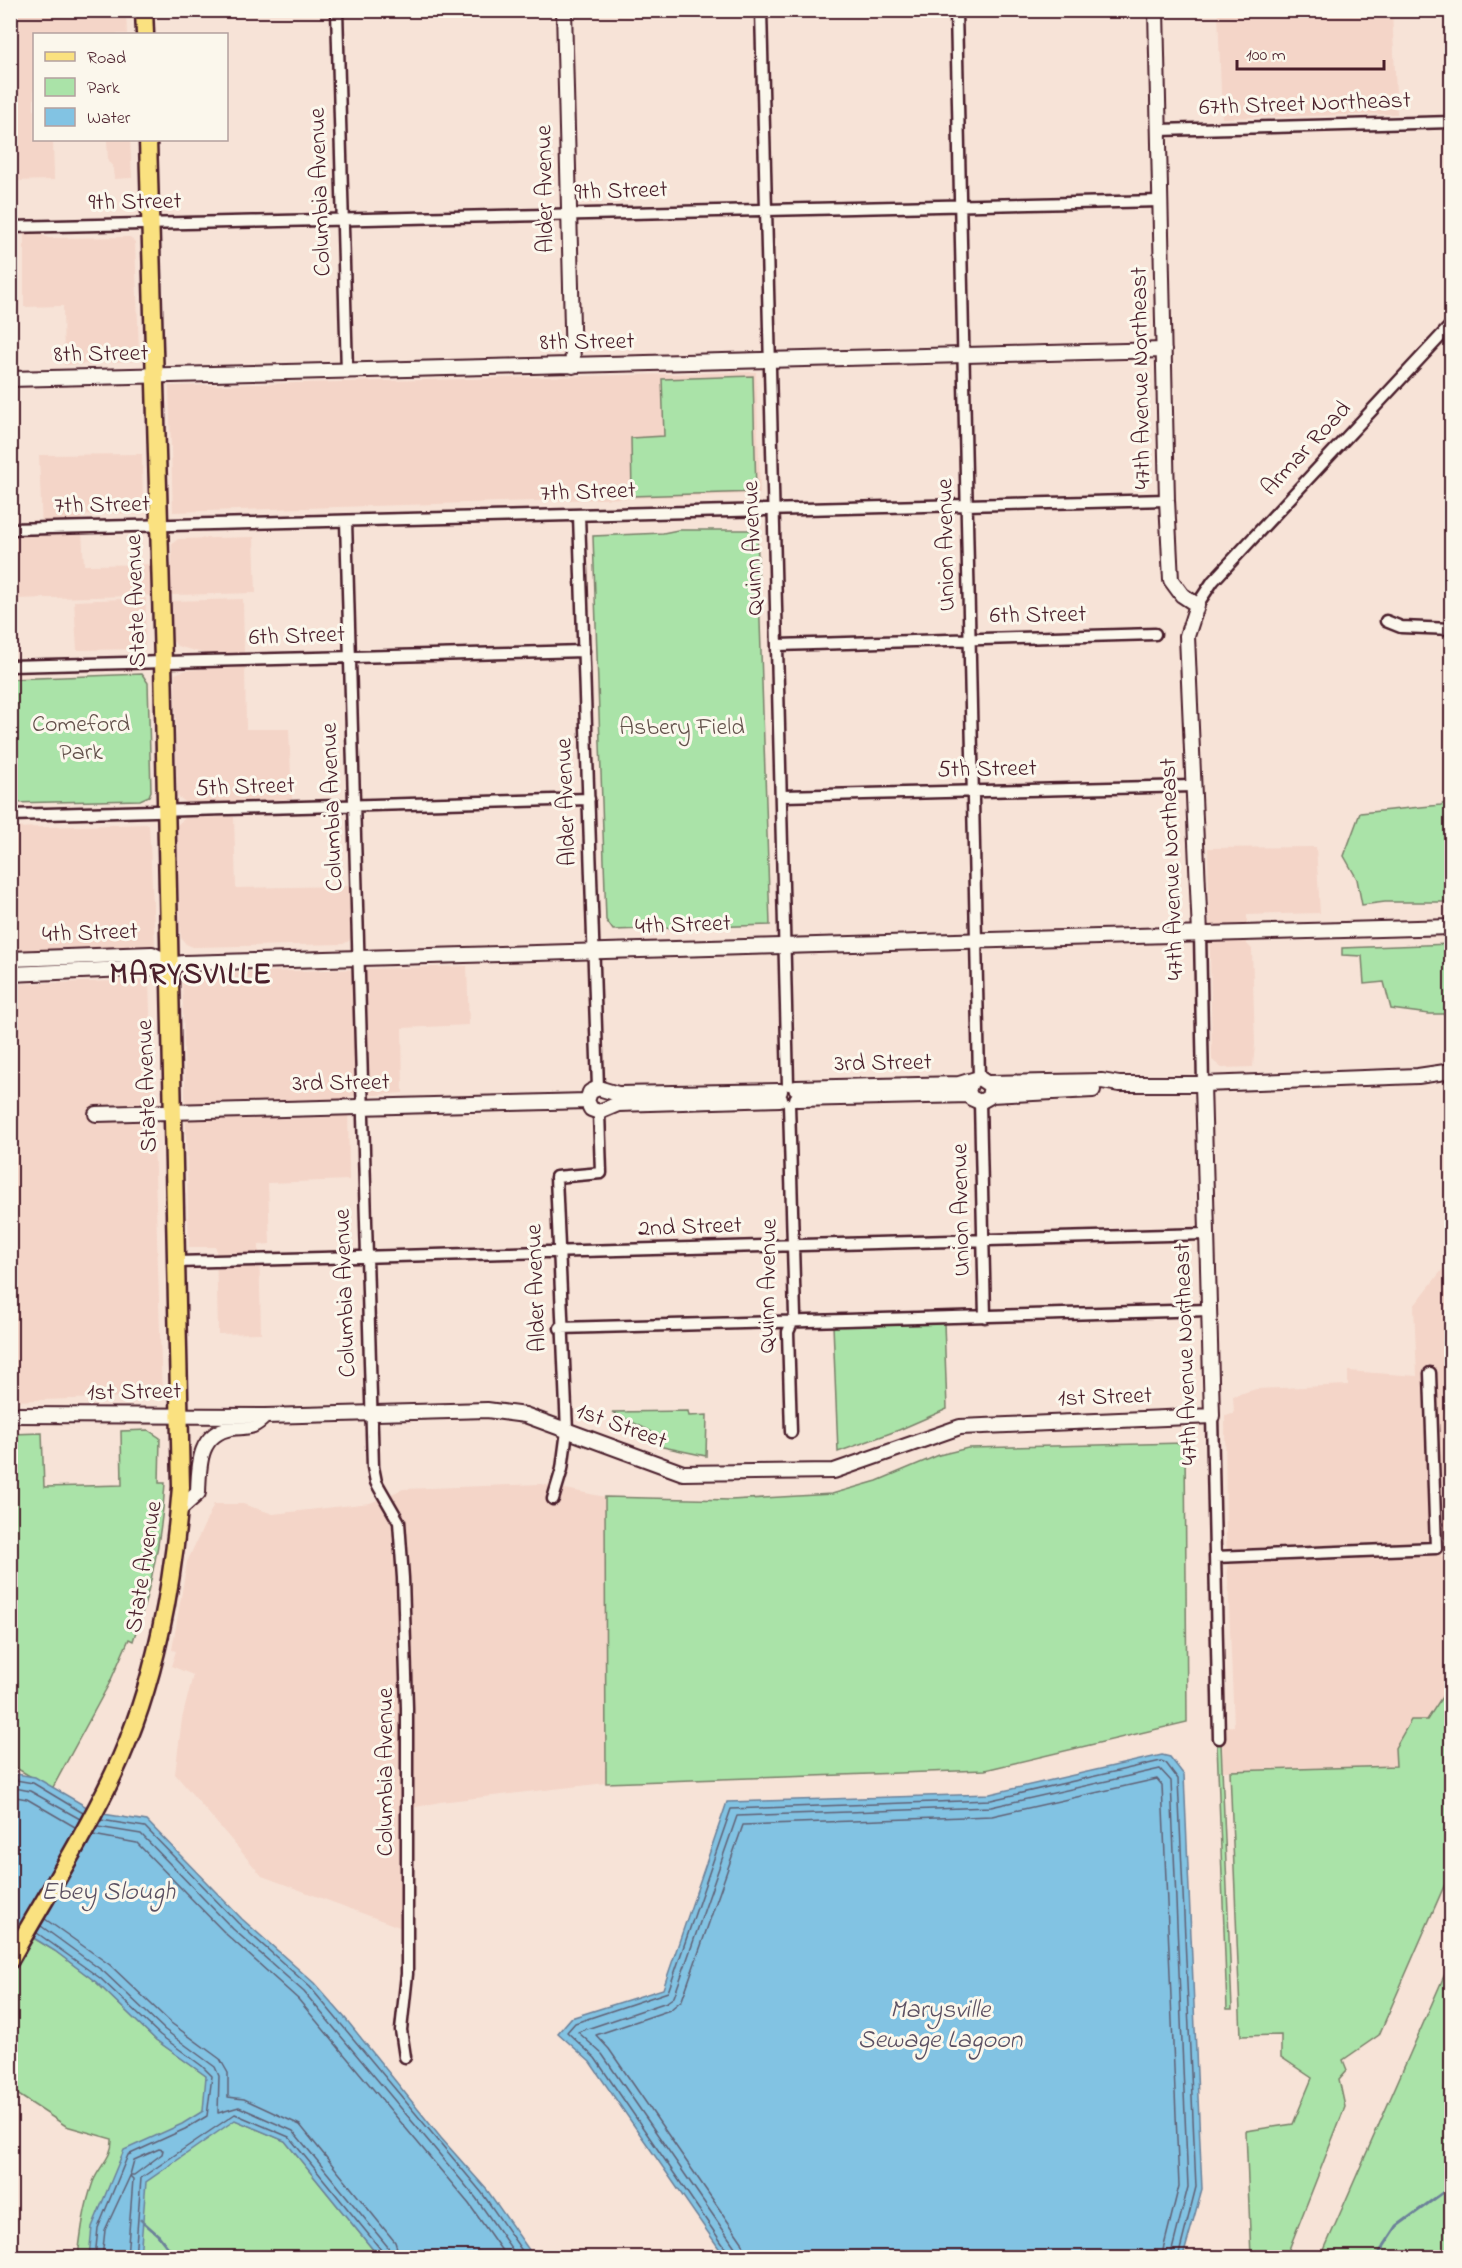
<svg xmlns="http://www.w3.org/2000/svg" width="1462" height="2268" viewBox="0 0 1462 2268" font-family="'Indie Flower',sans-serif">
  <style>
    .built { fill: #f4d5c8 }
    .green { fill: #aae3a8; stroke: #7a816a; stroke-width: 1.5 }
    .water { fill: #82c3e3; stroke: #6c8199; stroke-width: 1.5 }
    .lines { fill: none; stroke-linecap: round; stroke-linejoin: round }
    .shore { stroke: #606175; stroke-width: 1.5 }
    .stream { stroke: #6c8199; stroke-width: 3 }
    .street-casing { stroke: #4a1f2b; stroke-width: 15 }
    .secondary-casing { stroke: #4a1f2b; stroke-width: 18 }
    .primary-casing { stroke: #4a1f2b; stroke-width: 21 }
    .street { stroke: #fbf7ec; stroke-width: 10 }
    .secondary { stroke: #fbf7ec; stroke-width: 14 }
    .primary { stroke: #fae180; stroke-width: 16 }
    .labels { text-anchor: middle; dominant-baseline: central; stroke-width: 6; stroke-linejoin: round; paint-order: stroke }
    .street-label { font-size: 24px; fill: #4a1f2b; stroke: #fbf7ec }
    .park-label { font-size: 24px; fill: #62504a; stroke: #fbf7ec }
    .water-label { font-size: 26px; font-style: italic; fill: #5b5062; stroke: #fbf7ec }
    .district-label { font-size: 30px; font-weight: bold; letter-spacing: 1.5px; fill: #4a1f2b; stroke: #fbf7ec }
  </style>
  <rect width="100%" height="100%" fill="#f7e3d7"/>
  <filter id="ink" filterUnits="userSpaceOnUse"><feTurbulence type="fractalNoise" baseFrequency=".0167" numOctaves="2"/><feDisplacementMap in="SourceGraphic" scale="12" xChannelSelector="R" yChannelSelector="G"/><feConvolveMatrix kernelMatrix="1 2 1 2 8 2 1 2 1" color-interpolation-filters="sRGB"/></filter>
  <g filter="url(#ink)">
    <path class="built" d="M10,11h116l1,23h-93v106h19l1,40 -43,1z
      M1218,11h174l5,103 -175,4z
      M107,140h23l2,38 -18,1 -1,-13 -5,-4z
      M40,233l8,5 82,-1 5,5 4,109 -5,10 -70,4 -1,-59 -39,1v-73z
      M756,372l4,122 -587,18 -4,-126z
      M142,454l1,51 -10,8 -52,1 3,51 88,-1v-20l6,-5 76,-2 2,56 -245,6 -1,-67 32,-1 -3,-76z
      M146,598l-1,48 -3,3 -65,1 -3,-49z
      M243,599l1,55 -34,1 -33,-9 -5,-6v-39z
      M245,666l1,63h43l3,70 -105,4 -10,-7 -2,-122 11,-4z
      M234,817l2,71 113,-2 2,51 -2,4 -6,3 -150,3 -7,-3 -5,-6 -1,-13 -3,-100 8,-7z
      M149,824l6,121 -3,3 -141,3 -1,-123z
      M1316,847l4,66 -73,2v29l5,5 3,95 -2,23 -31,1 -10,-8 -4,-212z
      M467,966l2,59 -67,3 1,65 -55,4 1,83 -81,3 2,61 -11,1 2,88 -43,1 -2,-87h-27l-7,-273z
      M149,980l13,416 -151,5 -1,-417z
      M1446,1265h5l1,273 -9,2 -1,16 9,2v125l-55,83 -173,5 -1,-44 12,-1 -8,-192 -1,-119 9,-1 -1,-18 23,-7 92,-4v-14l69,5 -3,-70z
      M541,1484l64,13 1,286 -166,19 -38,8v118l-140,-52 -87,-102 7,-55 11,-44 -22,-9 5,-15 -4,-1 15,-88 27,-58h29l30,10 97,-11 33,-14z"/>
    <path class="green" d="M753,376l3,116 -124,4 -1,-58 33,-2 -2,-57z
      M678,530h79l13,395 -157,5 -7,-10 -13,-384 70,-3z
      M142,674l6,9 3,108 -2,5 -9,4 -129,3v-124z
      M1451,799v103h-66l-23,3 -5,-26 -13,-23 16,-43 81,-8z
      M1451,944v70h-22l-38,-5 -7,-27 -20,2 -2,-28 -20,-1v-7z
      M944,1323l3,86 -48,21 -61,22 -5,-127z
      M688,1411l1,5 18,-1 -1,41 -43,-9 -9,-5 -2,-10 -40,-20z
      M148,1430l12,8 -1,45h6c-3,55 -14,107 -32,158l-4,-2 -19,43 -58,107 -41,-24v-331l31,-1 2,54 78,-2 -1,-54z
      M1185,1443l2,279 -202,48 -379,13 -1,-286 126,3 101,-6 45,-13 62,-26 29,-7z
      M1451,1683v187l-72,165 -36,25 4,10 -8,9 6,28 -59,150h-35l-5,-126 47,-7 19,-46 -31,-21v-22l-40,1 -11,-265 166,-5 -1,-18 16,-28h16z
      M1217,1743h4l11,266h-5z
      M10,1924l45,27 41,31 60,58 50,36 29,44 50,21 94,116h-301c3,-25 6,-50 15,-75 6,-16 20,-25 19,-43l-46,-13 -55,-36z
      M1451,1960v297h-130z"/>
    <path class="water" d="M1162,1755l8,2 14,18 18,414 -19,68h-458l-135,-195 -32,-29 13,-15 92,-29 64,-187 263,-8z
      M10,1773l25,4 62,36 50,8 95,98 72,64 31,35 96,120 46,52 47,67h-155l-94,-116 -50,-21 -89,62 -6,75h-51l3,-30 32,-77 58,-26 21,-13 3,-35 -50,-36 -60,-58 -41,-31 -44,-27z"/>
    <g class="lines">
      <path class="shore" d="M10,1779l23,4 50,30
        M10,1787l20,4 50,28
        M10,1796l17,3 48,28
        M101,1820l44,7 93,96 72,64 172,206 45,65
        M98,1827l43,7 92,95 71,63 172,206 42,60
        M93,1835l44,8 90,92 71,64 171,205 38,54
        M45,1919l65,46 61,58 49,36 8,14v24l16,2 56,26 95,117 5,16
        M41,1926l63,46 61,58 50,37 4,9 -1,37 21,-6 54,24 95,116 3,11
        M37,1933l63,45 60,57 42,31 10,10 -5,40 -22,13 -57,26 -30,73 -3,30
        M159,2149l4,1 -1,4 -28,21h-4l4,-15z
        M102,2258l3,-28 25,-54 3,3 -6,79
        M135,2258l6,-80 94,-64 54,23 93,114 1,7
        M730,2258l-2,-6 -133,-194 -28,-26 8,-9 93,-31 63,-183 260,-9 170,-39 5,2 12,16 18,408 -18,71
        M737,2258l-2,-11 -133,-193 -24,-22 89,-30 7,-5 63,-181 254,-9 169,-38 11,12 17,406 -18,71
        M746,2258l-4,-16 -133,-193 -13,-14 74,-25 12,-10 61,-175 249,-9 165,-37 5,6 17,401 -18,72"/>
      <path class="stream" d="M141,2220l17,15 18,23
        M1376,2258l21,-32 55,-40"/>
      <defs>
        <path id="street" d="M337,10l10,362
          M761,10l27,1075
          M956,10l23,1068
          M1159,130l293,-8
          M10,227l1150,-26
          M579,515l19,573
          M346,521l27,946 3,15 23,40 4,56 4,130v266l-6,56 4,27
          M10,529l1157,-29
          M1197,605l16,-24 239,-257
          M1386,621l15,6 51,2
          M778,645l377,-11
          M10,666l574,-15
          M783,796l409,-10
          M10,815l579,-16
          M1200,934l3,150
          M980,1102l5,215
          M789,1104l6,212 -7,16 3,100
          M176,1262l1030,-28
          M560,1328l649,-18
          M1212,1416l7,322
          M553,1499l9,-30 5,-38 -11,-254 45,-4 -2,-61
          M1215,1557l221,-9 -6,-175"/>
        <path id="secondary" d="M564,10l9,356
          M1156,10l11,490 4,80 11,15 15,10 -10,31 13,298
          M10,379l1154,-29
          M10,959l142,-5 17,9
          M10,974l141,-6 33,-5 1268,-36
          M989,1083l113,-2 17,3h84l215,-8 34,-5
          M796,1088l163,-4 20,-6 12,8 -2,11 -9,5 -9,-4 -3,-7 3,-9
          M780,1091l-162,3 -20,-6 -8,4 -3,9 4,8 8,3 19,-8 162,-5
          M991,1095l102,-5
          M797,1099l172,-4
          M96,1114l491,-13
          M10,1415l255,1 222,-6 38,5 158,58 151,-2 126,-44 252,-11 -9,-332
          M179,1510l19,-17c1,-27 0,-59 33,-65 18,-2 21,1 34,-12"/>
        <path id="primary" d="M144,10l1,24
          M10,1960c35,-62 74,-123 104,-187 42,-89 59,-189 67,-286l-18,-825 -15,-522"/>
      </defs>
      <use href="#street" class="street-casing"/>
      <use href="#secondary" class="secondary-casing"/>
      <use href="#primary" class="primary-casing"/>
      <use href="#street" class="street"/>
      <use href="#secondary" class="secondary"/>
      <use href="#primary" class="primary"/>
    </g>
  </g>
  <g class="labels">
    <g class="street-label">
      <text transform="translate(1305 105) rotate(-2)">67th Street Northeast</text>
      <text transform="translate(546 189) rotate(-91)">Alder Avenue</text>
      <text transform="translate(321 192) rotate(-92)">Columbia Avenue</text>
      <text transform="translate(621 192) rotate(-2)">9th Street</text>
      <text transform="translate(135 203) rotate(-1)">9th Street</text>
      <text transform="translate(587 343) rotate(-1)">8th Street</text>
      <text transform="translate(101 355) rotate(-1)">8th Street</text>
      <text transform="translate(1142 378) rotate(-91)">47th Avenue Northeast</text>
      <text transform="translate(1307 449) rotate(-47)">Armar Road</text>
      <text transform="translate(588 493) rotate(-2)">7th Street</text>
      <text transform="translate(102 506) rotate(-1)">7th Street</text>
      <text transform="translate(947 545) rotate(-91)">Union Avenue</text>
      <text transform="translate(754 548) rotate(-92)">Quinn Avenue</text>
      <text transform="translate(137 601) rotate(-92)">State Avenue</text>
      <text transform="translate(1038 616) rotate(-1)">6th Street</text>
      <text transform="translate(297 637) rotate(-2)">6th Street</text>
      <text transform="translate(987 770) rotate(-1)">5th Street</text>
      <text transform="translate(245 788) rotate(-2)">5th Street</text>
      <text transform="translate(567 802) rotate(-92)">Alder Avenue</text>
      <text transform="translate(333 807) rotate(-92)">Columbia Avenue</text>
      <text transform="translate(1173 869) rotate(-92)">47th Avenue Northeast</text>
      <text transform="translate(683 926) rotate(-2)">4th Street</text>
      <text transform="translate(90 934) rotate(-2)">4th Street</text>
      <text transform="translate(883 1064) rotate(-1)">3rd Street</text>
      <text transform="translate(341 1084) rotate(-1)">3rd Street</text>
      <text transform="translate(148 1086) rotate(-92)">State Avenue</text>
      <text transform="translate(962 1210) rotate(-91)">Union Avenue</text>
      <text transform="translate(690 1228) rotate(-2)">2nd Street</text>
      <text transform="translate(769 1286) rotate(-89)">Quinn Avenue</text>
      <text transform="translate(537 1288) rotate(-92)">Alder Avenue</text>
      <text transform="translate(346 1293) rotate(-92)">Columbia Avenue</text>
      <text transform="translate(1187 1354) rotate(-92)">47th Avenue Northeast</text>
      <text transform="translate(134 1393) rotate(-1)">1st Street</text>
      <text transform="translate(1105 1398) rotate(-2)">1st Street</text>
      <text transform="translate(621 1427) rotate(20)">1st Street</text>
      <text transform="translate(145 1567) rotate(-81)">State Avenue</text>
      <text transform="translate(386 1772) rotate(-90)">Columbia Avenue</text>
    </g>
    <g class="park-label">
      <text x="81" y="725">Comeford<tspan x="81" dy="28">Park</tspan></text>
      <text x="682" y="728">Asbery Field</text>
    </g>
    <g class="water-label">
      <text x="108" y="1893">Ebey Slough</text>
      <text x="940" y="2011">Marysville<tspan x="940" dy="30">Sewage Lagoon</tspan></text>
    </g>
    <g class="district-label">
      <text x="191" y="976">MARYSVILLE</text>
    </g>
  </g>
  <rect width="1462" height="2268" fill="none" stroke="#fbf7ec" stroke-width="36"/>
  <rect x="18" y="18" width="1426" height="2232" fill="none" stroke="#4a1f2b" stroke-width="2" filter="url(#ink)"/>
  <rect x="33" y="33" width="195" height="108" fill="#fbf7ec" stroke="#b4a19f" stroke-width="1.5"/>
  <rect x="45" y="52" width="30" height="9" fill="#fae180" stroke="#b4a19f" stroke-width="1.5"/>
  <text x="87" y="63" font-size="18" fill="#4a1f2b">Road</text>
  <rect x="45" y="78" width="30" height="18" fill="#aae3a8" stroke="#b4a19f" stroke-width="1.5"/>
  <text x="87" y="93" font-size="18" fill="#4a1f2b">Park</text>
  <rect x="45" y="108" width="30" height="18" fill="#82c3e3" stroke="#b4a19f" stroke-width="1.5"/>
  <text x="87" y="123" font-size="18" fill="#4a1f2b">Water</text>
  <path d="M1237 60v9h147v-9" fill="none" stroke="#4a1f2b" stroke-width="3"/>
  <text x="1246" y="60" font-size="18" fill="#4a1f2b" stroke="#fbf7ec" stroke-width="4.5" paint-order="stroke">100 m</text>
</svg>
